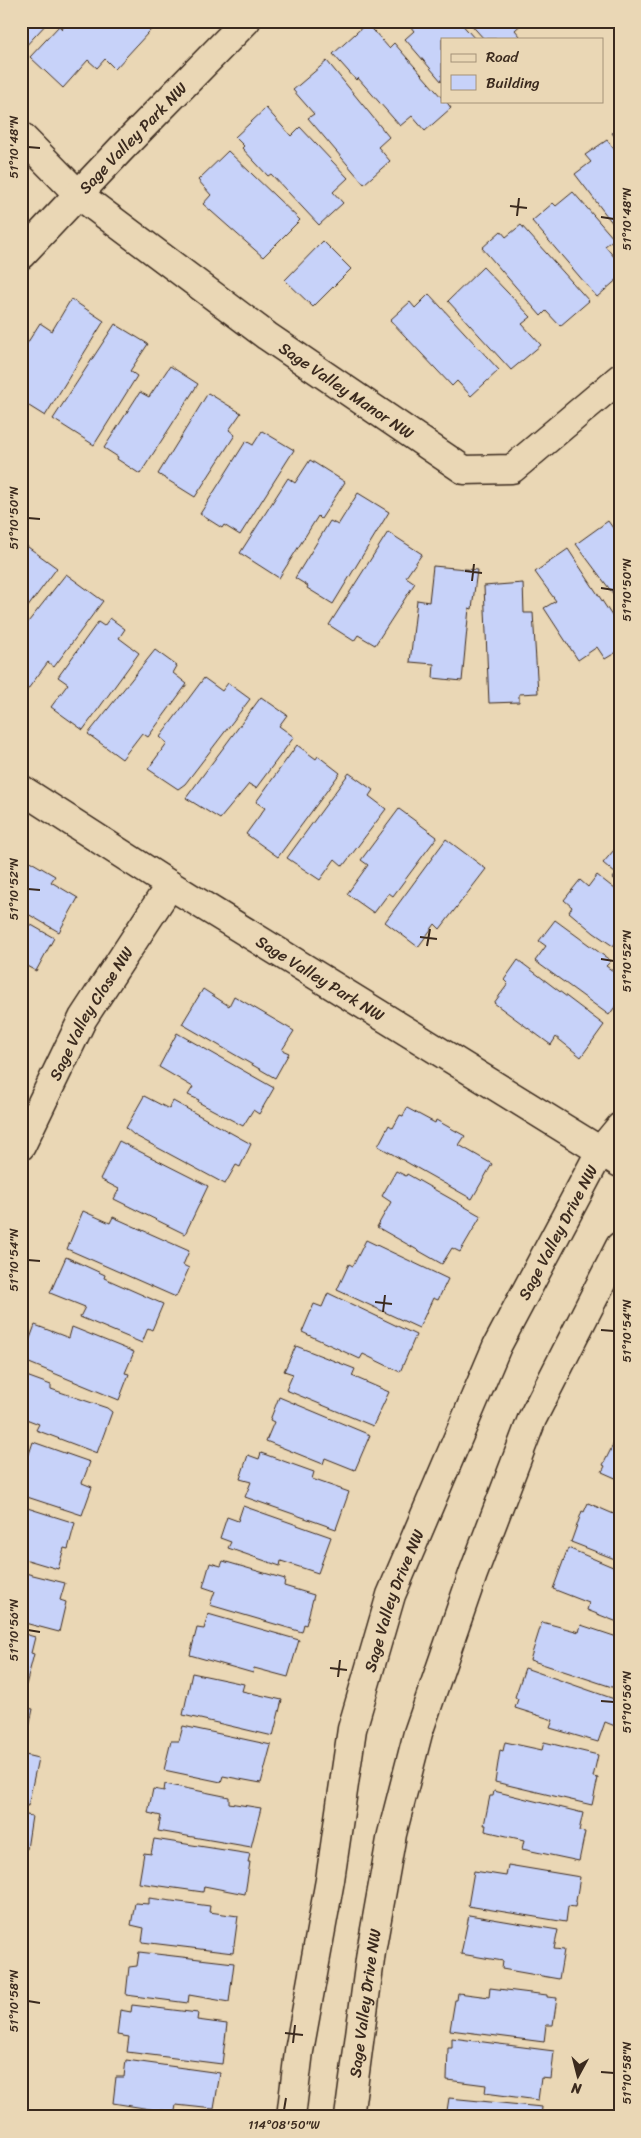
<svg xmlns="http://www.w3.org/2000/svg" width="641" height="2138" viewBox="0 0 641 2138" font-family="Sriracha,sans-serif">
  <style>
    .building { fill: #c7d2f9; stroke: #3b2a1e }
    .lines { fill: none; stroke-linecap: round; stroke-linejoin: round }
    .minor-casing { stroke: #3b2a1e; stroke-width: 31 }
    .minor { stroke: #ead7b5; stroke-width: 28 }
    .ticks { fill: none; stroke: #3b2a1e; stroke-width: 2 }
    .labels { text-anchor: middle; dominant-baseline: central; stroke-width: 5; stroke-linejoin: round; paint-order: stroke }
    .street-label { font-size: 16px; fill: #3b2a1e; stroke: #ead7b5 }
    .neatline { fill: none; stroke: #3b2a1e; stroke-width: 2 }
    .ticks-label { font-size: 12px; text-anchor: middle; fill: #3b2a1e }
  </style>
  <rect width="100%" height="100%" fill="#ead7b5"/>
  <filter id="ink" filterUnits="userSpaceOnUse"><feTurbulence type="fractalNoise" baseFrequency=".02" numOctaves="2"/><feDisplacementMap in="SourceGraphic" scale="10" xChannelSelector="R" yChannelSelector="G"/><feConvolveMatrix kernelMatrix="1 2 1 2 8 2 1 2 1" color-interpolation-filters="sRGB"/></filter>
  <g filter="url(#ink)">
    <path class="building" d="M21,21h28l-27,29h-1z
      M63,21h96l-44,48 -10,-10 -8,9 -9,-8 -25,28 -33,-31 29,-31 3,3 4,-4z
      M406,21h53l16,18h-33v43l-37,-43 9,-8z
      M468,21h57l-10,9 5,6 -3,3h-33z
      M367,23l22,25 5,-5 48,55v3h4l5,7 -26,23 -13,-15 -12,10 -42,-48 -2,2 -23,-26z
      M327,61l62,76 -11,10 12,14 -26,23 -56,-66 6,-4 -21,-24z
      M266,108l25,28 9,-9 48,51 -15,14 10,11 -24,22 -48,-51 -3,2 -26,-28 2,-2 -9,-9z
      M620,127v17l-8,-11z
      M607,140l13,17v76l-45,-59 16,-12 -6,-7z
      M228,151l72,69 -37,37 -60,-53 8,-9 -13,-15z
      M573,192l41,47 -9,7 15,18v13l-23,20 -65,-76 21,-18 3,3z
      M521,225l68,76 -29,25 -14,-15 -5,5 -59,-68 19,-17 5,6z
      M323,241l28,28 -38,38 -28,-27z
      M483,267l48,50 -9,7 19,21 -30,25 -63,-69z
      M429,294l70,76 -28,26 -14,-15 -5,5 -62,-66 20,-18 5,6z
      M71,299l33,22 -59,95 -24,-15 6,-13 -6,-4v-31l19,-30 12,8z
      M115,324l33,20 -18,27 7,5 -43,69 -41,-26z
      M170,366l28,18 -58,90 -23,-15 1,-2 -14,-9 36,-56 9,5z
      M208,393l33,20 -12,17 6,5 -40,62 -37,-23z
      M262,431l32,19 -54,85 -16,-10 -2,3 -22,-14 46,-73 7,4z
      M310,460l35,22 -24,37 -3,-3 -39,62 -39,-25 48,-75 7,5z
      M620,486v10l-5,-6z
      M358,493l31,19 -56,92 -26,-16 1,-2 -13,-8 35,-57 8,4z
      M608,521l12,17v65l-44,-59z
      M388,532l34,22 -16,23 9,6 -40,62 -17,-10 -4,6 -25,-16z
      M21,542l36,26 -36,48z
      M568,549l52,79v22l-15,9 -8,-12 -19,13 -34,-52 12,-7 -21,-29z
      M433,566l44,4 -5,39 -3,-1 -7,73 -29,-3 1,-14 -24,-2 7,-62 12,2z
      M66,574l37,27 -49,66 -6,-5 -23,31 -4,-3v-59z
      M523,583l1,30h9l5,80 -19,1v8l-30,1 -5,-117z
      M110,618l15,11 -6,9 20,15 -56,77 -32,-23 17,-23 -10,-7 40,-55 6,4z
      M155,650l22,16 -4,7 14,11 -39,53 -6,-4 -20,26 -34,-25z
      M204,678l18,13 6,-8 22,16 -65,85 -7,5 -30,-20 19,-26 -7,-6z
      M261,697l26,18 -8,11 15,11 -38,51 -7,-4 -29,35 -34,-21z
      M297,745l19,14 2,-3 22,17 -62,84 -32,-23 19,-26 -9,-6z
      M349,773l24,17 -4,6 17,13 -43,57 -8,-7 -15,21 -33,-22z
      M399,809l38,28 -44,59 -4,-3 -15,20 -27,-19 21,-29 -7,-5z
      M446,839l40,30 -46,60 -5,-5 -17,23 -33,-25z
      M620,843v41l-7,-6 3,-4 -13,-11z
      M21,856l34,20 -4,6 27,16 -19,34 -38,-22z
      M597,875l23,18v52l-4,-3 -3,4 -19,-13 -25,-21 3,-5 -8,-7 16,-20 8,7z
      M21,919l33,19 -18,33 -15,-8z
      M555,920l56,41 -5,5 14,10v24l-11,15 -74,-54 11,-15 -7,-5z
      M518,960l86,65 -23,32 -25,-20 -5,8 -57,-42 14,-19 -4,-4z
      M203,989l26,17 5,-10 60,35 -12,19 7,3 -14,25 -93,-54z
      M177,1033l97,55 -15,26 -6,-4 -10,16 -45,-24 1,-2 -11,-5 5,-8 -34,-20z
      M144,1096l25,13 4,-8 78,43 -11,23 -4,-2 -11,19 -91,-49 -8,-7z
      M407,1108l28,15 1,-3 29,16 -6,9 33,19 -20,35 -94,-53 11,-21 4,3 7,-13 3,1z
      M119,1141l89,45 -23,48 -71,-35 5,-10 -19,-10z
      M396,1171l10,5 1,-2 74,42 -21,36 -8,-4 -10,16 -65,-37 14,-25 -9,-6z
      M83,1211l27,12 3,-6 76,34 -6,14 6,3 -13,29 -109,-48z
      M366,1240l82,39 -10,21 -5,-2 -14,30 -82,-38 12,-26 4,2z
      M66,1257l39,18 -1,3 59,26 -11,26 -4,-2 -6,15 -62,-26 5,-10 -35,-14z
      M328,1293l88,42 -16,37 -37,-18 -3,5 -58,-27 12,-28 8,3z
      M35,1325l34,13 3,-11 62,25 -9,21 4,1 -10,26 -97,-40z
      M296,1346l59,23 -3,7 37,16 -16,34 -87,-36 7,-16 -9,-3z
      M21,1374l30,11v4l56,19 5,4 -15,41 -61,-23 3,-6 -18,-7z
      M279,1397l91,38 -15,35 -30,-12 -2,6 -57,-23 8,-19 -4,-2z
      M620,1435v45l-18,-8 3,-6 -2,-1 13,-26 2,1z
      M33,1442l57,20 -8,21 10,4 -10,28 -61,-20v-43l8,2z
      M261,1453l53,19 -2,7 37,13 -13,37 -91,-32 6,-15 -11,-3 8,-24 11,4z
      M588,1503l28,12 4,-8v54l-49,-19 11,-31 2,1z
      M21,1506l54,17 -7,26 -4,-1 -6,21 -37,-11z
      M243,1506l88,31 -13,36 -37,-12 -1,5 -52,-18 3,-6 -11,-4 7,-21 11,4z
      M568,1548l52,22v53l-33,-13 2,-7 -36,-14z
      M223,1561l62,18 -1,7 30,9 -8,30 -2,-1 -2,8 -92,-27 5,-14 -12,-4 7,-24 11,3z
      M21,1572l44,11 -5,17 6,2 -7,30 -38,-10z
      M208,1614l91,26 -11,37 -34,-9 -1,5 -63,-18 7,-27 7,1z
      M542,1622l37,10 2,-7 39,13v45l-2,6 -88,-29z
      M21,1633l14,4 -4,16 3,1 -8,31 -5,-1z
      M525,1668l95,33v12l-5,13 -10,-4 -7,20 -48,-14 3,-8 -38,-12 3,-9 -3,-2z
      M192,1673l52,11 -2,7 40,9 -9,36 -90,-21z
      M21,1707l12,2 -7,33 -5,-1z
      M183,1726l88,19 -10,38 -38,-7 -2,6 -57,-12 7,-29h8z
      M505,1742l37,8 2,-8 54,13 -5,22 5,1 -6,27 -97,-23 5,-32 3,1z
      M21,1754l17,4 -10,48 -7,-1z
      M165,1784l64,13v6l32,5 -10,39 -93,-16 3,-15 -13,-3 5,-24 11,2z
      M494,1791l89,22 -4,18 6,1 -6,29 -57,-12 2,-9 -39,-9 1,-6h-2l6,-29h3z
      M21,1814l11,2 -5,33 -6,-1z
      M154,1839l96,15 -2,8h2l-5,32 -41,-8 -1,6 -64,-9 5,-30 7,1z
      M508,1865l72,12 -5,30 -7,-1 -2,16 -98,-16 6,-35 32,5z
      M149,1898l61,8 -1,6 29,4 -5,37 -91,-11 2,-14 -13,-3 4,-22 14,1z
      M469,1915l89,15 -4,19 10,1 -5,29 -57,-10 1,-8 -42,-7z
      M139,1952l95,11 -5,39 -40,-7 -1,8 -62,-8 3,-28 8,-1z
      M490,1988l57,7v2l10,1 -4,27h-7l-2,17 -94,-12 5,-30h2l1,-7 31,4z
      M132,2005l66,8 -1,7 30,4 -5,40 -95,-12 2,-15 -12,-2 3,-25 11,2z
      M452,2038l102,13 -3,28 -10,-1 -3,22 -53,-7 1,-8 -39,-5 1,-32h4z
      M126,2060l94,13 -6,36 -38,-4 -1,6 -19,-1 -43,-7 3,-26h8z
      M449,2098l93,9 -1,10h-95z"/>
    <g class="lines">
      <defs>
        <g id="minor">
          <path id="s1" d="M21,136l58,59 188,141 197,134 48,-1 108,-91"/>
          <path id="s2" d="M21,255l100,-106 125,-128"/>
          <path id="s3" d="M21,789l149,96 450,278"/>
          <path id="s4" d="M21,1146l62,-128 87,-133"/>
          <path id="s5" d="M291,2117l8,-66 31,-171 22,-151 39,-134 106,-249 104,-196 19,-23"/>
          <path id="s6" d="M349,2117l22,-165 21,-118 26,-101 55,-159 59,-155 88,-173"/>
        </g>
      </defs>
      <use href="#minor" class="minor-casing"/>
      <use href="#minor" class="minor"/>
    </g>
  </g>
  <path class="ticks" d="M28,147l12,1M510,206l17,2M517,216l2,-18M601,217l13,2M28,518l12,1M465,571l17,2M472,581l2,-17M601,588l13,2M28,889l12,1M420,937l17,2M427,946l3,-17M601,959l13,2M28,1260l12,1M375,1302l17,2M383,1312l2,-17M601,1330l13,1M28,1630l12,2M330,1668l17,2M338,1677l2,-17M601,1701l13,1M28,2001l12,2M285,2033l18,2M293,2043l2,-18M601,2072l13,1M284,2110l2,-12"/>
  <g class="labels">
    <g class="street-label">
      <text stroke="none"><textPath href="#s2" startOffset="162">Sage Valley Park NW</textPath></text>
      <text stroke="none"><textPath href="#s1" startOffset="414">Sage Valley Manor NW</textPath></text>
      <text stroke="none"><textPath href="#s3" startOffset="354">Sage Valley Park NW</textPath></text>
      <text stroke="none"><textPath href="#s4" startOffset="150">Sage Valley Close NW</textPath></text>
      <text stroke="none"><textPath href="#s5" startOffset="932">Sage Valley Drive NW</textPath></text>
      <text stroke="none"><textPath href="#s5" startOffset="528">Sage Valley Drive NW</textPath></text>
      <text stroke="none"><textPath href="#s6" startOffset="115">Sage Valley Drive NW</textPath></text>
    </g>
  </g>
  <rect width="641" height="2138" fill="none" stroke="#ead7b5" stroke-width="55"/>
  <rect x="441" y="38" width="162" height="65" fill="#ead7b5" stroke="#a49279"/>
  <rect x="451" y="54" width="25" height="8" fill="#ead7b5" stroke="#a49279"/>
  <text x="486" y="62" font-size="15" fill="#3b2a1e">Road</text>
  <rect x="451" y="75" width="25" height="15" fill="#c7d2f9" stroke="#a49279"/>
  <text x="486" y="88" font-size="15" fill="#3b2a1e">Building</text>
  <g transform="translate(578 2076) rotate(187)" stroke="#ead7b5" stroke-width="4" paint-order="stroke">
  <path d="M0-4L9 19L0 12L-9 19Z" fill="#3b2a1e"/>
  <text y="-8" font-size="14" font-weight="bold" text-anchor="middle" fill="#3b2a1e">N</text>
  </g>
  <rect x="28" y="28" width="586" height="2082" class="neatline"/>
  <g class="ticks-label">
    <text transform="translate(14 147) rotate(-90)" y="4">51°10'48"N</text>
    <text transform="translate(627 219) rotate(-90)" y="4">51°10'48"N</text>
    <text transform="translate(14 518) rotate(-90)" y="4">51°10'50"N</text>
    <text transform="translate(627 590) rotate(-90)" y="4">51°10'50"N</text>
    <text transform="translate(14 889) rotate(-90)" y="4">51°10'52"N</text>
    <text transform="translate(627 961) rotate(-90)" y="4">51°10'52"N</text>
    <text transform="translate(14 1260) rotate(-90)" y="4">51°10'54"N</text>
    <text transform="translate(627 1331) rotate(-90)" y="4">51°10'54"N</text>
    <text transform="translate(14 1630) rotate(-90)" y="4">51°10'56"N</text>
    <text transform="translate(627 1702) rotate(-90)" y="4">51°10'56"N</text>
    <text transform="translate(14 2001) rotate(-90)" y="4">51°10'58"N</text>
    <text transform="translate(627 2073) rotate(-90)" y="4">51°10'58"N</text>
    <text x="284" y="2129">114°08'50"W</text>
  </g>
</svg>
